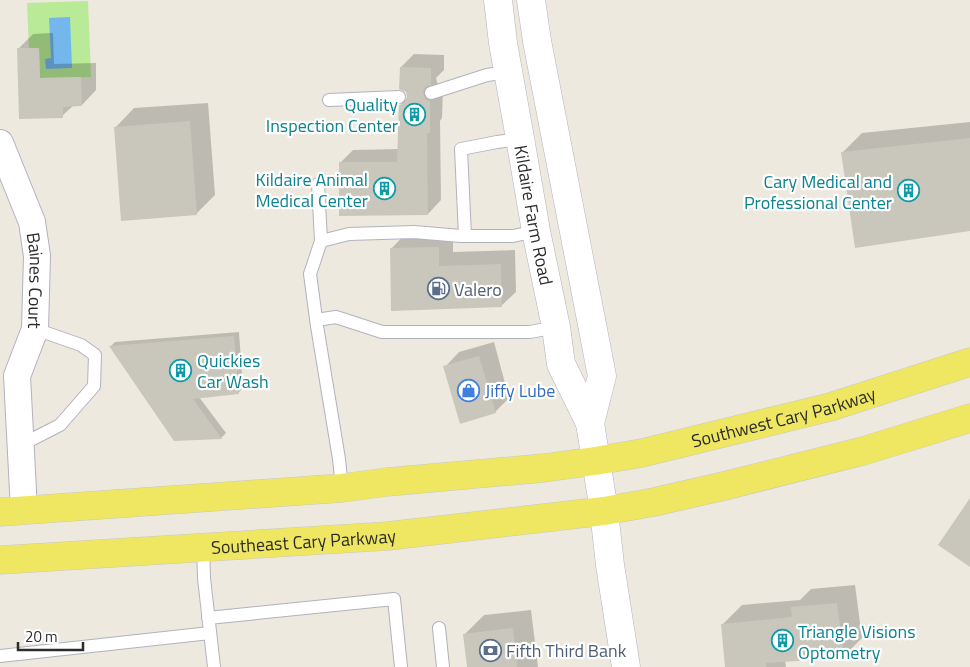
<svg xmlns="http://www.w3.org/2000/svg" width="970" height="667" viewBox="0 0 970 667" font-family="'Titillium Web',sans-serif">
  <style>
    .pitch { fill: #b8ea97 }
    .water { fill: #73b7ed }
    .shadow { fill: #0003 }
    .building { fill: #c9c7bc }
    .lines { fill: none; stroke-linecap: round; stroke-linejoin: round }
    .lane-casing { stroke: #b2b2bf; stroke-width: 14 }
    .street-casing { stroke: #b2b2bf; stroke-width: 28 }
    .secondary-casing { stroke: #b2b2bf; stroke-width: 29 }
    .primary-casing { stroke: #c8c8c8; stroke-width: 29 }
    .lane { stroke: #fff; stroke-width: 12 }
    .street { stroke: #fff; stroke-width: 26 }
    .secondary { stroke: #fff; stroke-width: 28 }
    .primary { stroke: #efe761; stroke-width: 28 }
    .labels { text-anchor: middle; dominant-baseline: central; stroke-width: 4.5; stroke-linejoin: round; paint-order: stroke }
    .culture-label { font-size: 18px; fill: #0d838f; stroke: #fff; text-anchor: end }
    .street-label { font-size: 18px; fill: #2c2c2c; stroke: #fff }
    .service-label { font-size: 18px; fill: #4e5e75; stroke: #fff; text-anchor: start }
    .shop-label { font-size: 18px; fill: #366cbe; stroke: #fff; text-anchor: start }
  </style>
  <rect width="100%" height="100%" fill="#ede9de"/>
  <path class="pitch" d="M88,1l3,76 -51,1 -1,-30h-10l-2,-45z"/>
  <path class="water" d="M70,17l2,51 -26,1 -1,-10 6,-1 -2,-40z"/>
  <path class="shadow" d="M53,33l1,31 42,-1v27l-14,15h-8l-12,11 -44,-67 15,-15z
    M414,54l30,1v15l-8,8 2,8 5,2 -1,30 -2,3 1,79 -13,14 -88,-51 13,-13 46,-1 1,-43 8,-9 -7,-30z
    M208,103l7,92 -19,19 -80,-87 18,-19z
    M970,122v108l-127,-78 19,-19z
    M453,233v19l62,-2 1,42 -15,14 -110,-57 14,-15z
    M239,332l4,56 -5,5 -39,4 27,36 -5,5 -46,1 -64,-93 4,-4z
    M494,342l15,56 -14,14 -50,-45 14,-15z
    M855,585l7,53 -18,18 -59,5 1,6h-60l-3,-43 19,-19 58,-5 11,-11z
    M531,610l7,57h-70l-3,-33 19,-19z"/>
  <path class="building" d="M17,48h22l1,30 41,-1 1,29 -19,1v11l-44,1z
    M400,67l31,1v17l-6,2 -2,5 2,7 5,2v32h-3l1,82 -89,1v-54h58l2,-57 5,-1 3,-7 -1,-5 -7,-3z
    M190,121l7,94 -76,6 -7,-94z
    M970,138v93l-115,17 -14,-96z
    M439,247v19l62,-2 1,43 -111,4 -1,-63z
    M234,336l5,58 -46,5 29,40 -48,2 -65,-95z
    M479,356l17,57 -36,11 -17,-58z
    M970,498v69l-32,-22z
    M837,603l7,55 -78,5v4h-41l-4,-43 71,-7 -1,-10z
    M513,628l4,39h-50l-4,-33z"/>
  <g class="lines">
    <defs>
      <path id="lane" d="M431,93l56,-18 21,-3
        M329,100l70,-3
        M318,184l3,57
        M465,236l-4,-87 36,-7 23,-3
        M316,320l20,-3 46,15h148l26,-5
        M21,445l39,-20 34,-39 1,-31 -14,-10 -46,-16
        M342,488l-3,-29 -22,-133 -7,-52 11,-33 28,-7 65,-2 47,4h52l23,-5
        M203,548l1,30 10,89
        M208,618l186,-19 7,68
        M439,628l4,39
        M0,656l210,-23"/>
      <g id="street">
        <path id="s1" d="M0,143l32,79 5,34 -2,73 -18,47 7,134"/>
      </g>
      <g id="secondary">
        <path id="s2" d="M498,0l5,43 18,101 15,87 20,96 5,37 29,59 14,88 6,54 16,102"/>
        <path d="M531,0l6,41 65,335 -12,47"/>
      </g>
      <g id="primary">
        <path id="s3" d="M0,512l342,-24 45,-6 157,-14 51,-7 47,-8 188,-46 140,-45"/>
        <path id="s4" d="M0,560l388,-24 216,-25 50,-9 70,-16 139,-35 107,-33"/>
      </g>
    </defs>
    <use href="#lane" class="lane-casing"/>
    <use href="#street" class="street-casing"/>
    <use href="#secondary" class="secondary-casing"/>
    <use href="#primary" class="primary-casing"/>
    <use href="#lane" class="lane"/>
    <use href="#street" class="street"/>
    <use href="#secondary" class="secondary"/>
    <use href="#primary" class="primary"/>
  </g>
  <defs>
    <symbol id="building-ring" viewBox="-11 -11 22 22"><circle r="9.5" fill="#fff" stroke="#0f9aa8" stroke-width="1.5"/><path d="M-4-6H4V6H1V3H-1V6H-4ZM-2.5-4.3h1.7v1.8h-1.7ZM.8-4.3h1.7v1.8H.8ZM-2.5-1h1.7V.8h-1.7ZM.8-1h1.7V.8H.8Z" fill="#0f9aa8"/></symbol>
    <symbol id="fuel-ring" viewBox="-11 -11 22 22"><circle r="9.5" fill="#fff" stroke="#5c6f8a" stroke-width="1.5"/><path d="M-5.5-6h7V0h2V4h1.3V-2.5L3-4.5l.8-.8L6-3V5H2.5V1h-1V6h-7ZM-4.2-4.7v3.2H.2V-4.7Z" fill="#5c6f8a"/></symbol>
    <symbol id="shop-ring" viewBox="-11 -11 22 22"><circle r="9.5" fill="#fff" stroke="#3f7fe0" stroke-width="1.5"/><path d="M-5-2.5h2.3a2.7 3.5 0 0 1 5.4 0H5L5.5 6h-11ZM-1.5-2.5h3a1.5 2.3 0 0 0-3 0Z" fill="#3f7fe0"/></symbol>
    <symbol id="bank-ring" viewBox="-11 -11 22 22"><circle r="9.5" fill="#fff" stroke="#5c6f8a" stroke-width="1.5"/><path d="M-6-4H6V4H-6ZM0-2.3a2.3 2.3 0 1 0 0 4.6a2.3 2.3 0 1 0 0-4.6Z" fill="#5c6f8a"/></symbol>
  </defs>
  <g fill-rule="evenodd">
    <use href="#building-ring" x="402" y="102" width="25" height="25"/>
    <use href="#building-ring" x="372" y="176" width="25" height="25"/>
    <use href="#building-ring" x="896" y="178" width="25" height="25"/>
    <use href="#fuel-ring" x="426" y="276" width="25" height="25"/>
    <use href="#building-ring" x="168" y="358" width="25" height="25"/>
    <use href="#shop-ring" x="456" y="378" width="25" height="25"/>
    <use href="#building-ring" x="770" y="628" width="25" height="25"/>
    <use href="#bank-ring" x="478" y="638" width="25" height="25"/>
  </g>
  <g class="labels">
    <g class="culture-label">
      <text x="398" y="104">Quality<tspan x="398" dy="21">Inspection Center</tspan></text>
      <text x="368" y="179">Kildaire Animal<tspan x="368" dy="21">Medical Center</tspan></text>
      <text x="892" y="181">Cary Medical and<tspan x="892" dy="21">Professional Center</tspan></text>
      <text x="197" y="360" text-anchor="start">Quickies<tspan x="197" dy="21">Car Wash</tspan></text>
      <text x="798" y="631" text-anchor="start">Triangle Visions<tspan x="798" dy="21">Optometry</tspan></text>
    </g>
    <g class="street-label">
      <text stroke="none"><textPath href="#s2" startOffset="218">Kildaire Farm Road</textPath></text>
      <text stroke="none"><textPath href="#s1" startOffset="144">Baines Court</textPath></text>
      <text stroke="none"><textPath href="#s3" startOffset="791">Southwest Cary Parkway</textPath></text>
      <text stroke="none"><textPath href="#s4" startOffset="304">Southeast Cary Parkway</textPath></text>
    </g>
    <g class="service-label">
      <text x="454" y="289">Valero</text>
      <text x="506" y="650">Fifth Third Bank</text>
    </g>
    <g class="shop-label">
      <text x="485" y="390">Jiffy Lube</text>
    </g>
  </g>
  <path d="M18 642v8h65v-8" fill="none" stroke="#2c2c2c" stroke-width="2.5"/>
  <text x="25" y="642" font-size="15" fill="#2c2c2c" stroke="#ffffff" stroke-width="4" paint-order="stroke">20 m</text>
</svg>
